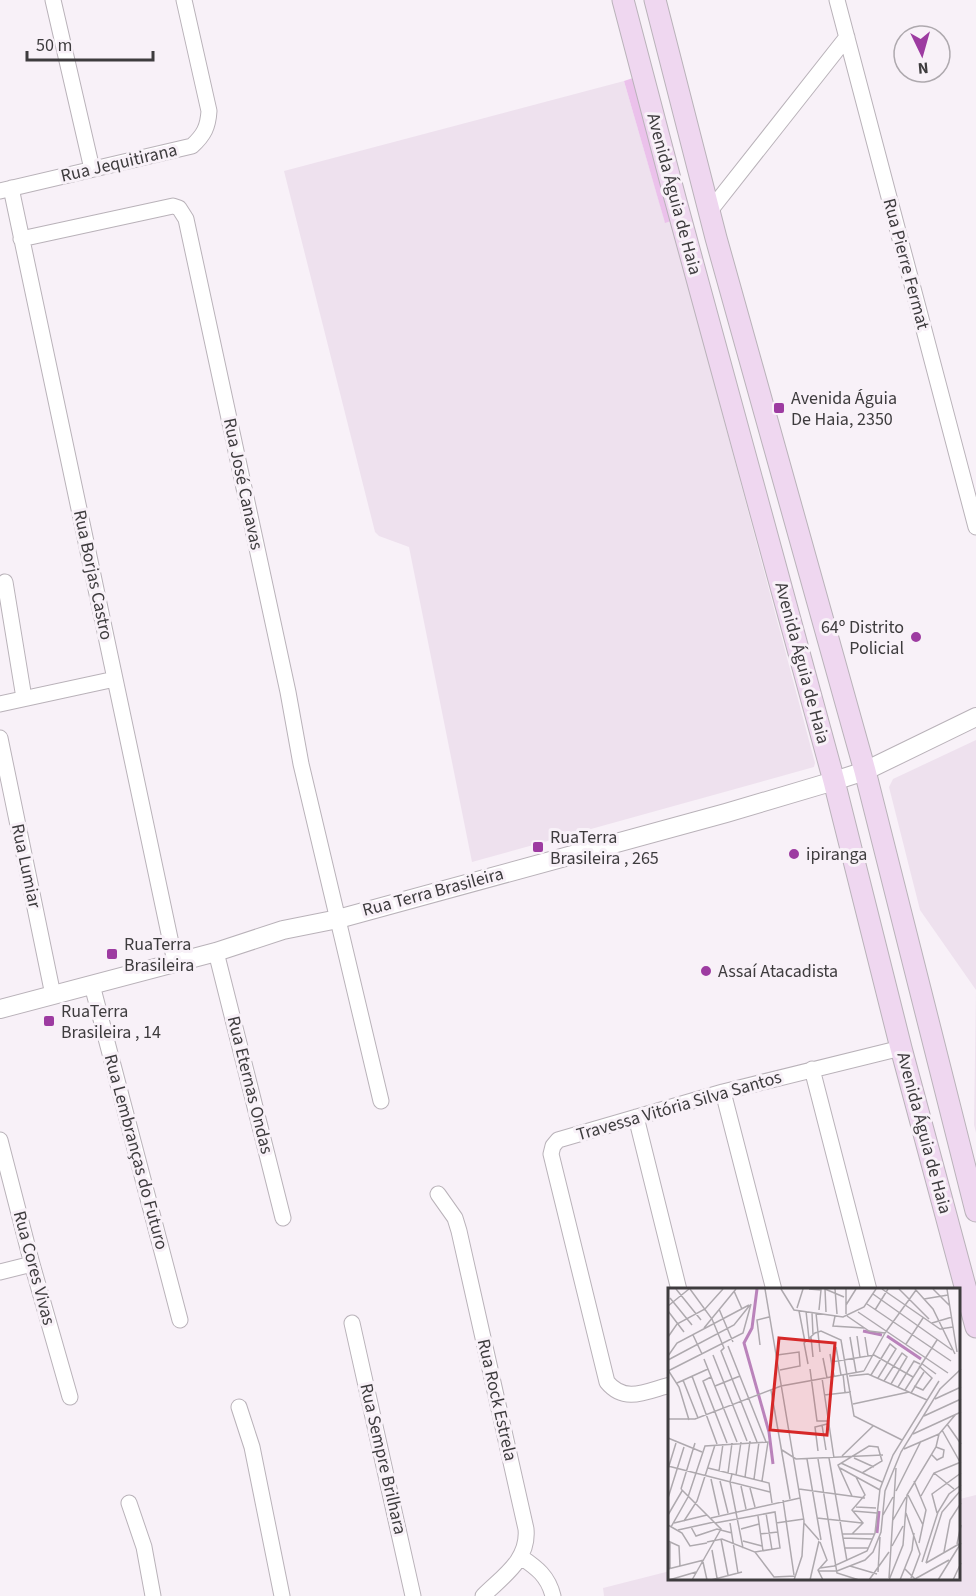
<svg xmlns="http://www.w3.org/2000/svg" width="976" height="1596" viewBox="0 0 976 1596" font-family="'Source Sans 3',sans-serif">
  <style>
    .built { fill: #eee1ee }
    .green { fill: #ebc1eb }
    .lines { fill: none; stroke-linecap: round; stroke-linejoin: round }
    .minor-casing { stroke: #b9b2b9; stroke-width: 17 }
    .tertiary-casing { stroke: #b9b2b9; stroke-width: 20 }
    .secondary-casing { stroke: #b9b2b9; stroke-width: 23 }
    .minor { stroke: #fff; stroke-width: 15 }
    .tertiary { stroke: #fff; stroke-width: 18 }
    .secondary { stroke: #efd7f0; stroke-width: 21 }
    .poi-dot { fill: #9d3ba1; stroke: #f8f1f8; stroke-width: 2 }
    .labels { text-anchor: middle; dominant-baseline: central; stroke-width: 6; stroke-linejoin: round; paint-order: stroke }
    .street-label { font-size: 18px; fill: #3e3c3e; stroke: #f8f1f8 }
    .poi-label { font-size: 18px; fill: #3e3c3e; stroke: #f8f1f8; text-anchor: start }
    .inset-river { fill: none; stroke: #ba83bb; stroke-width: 3 }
    .inset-road { fill: none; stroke: #aea9ae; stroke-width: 1.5 }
    .view { fill: #d62828; fill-opacity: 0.15; stroke: #d62828; stroke-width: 3 }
    .inset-edge { fill: none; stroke: #3e3c3e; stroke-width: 3 }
  </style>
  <rect width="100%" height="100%" fill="#f8f1f8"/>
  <path class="built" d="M624,81l41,141 6,-1 144,542 -1,4 -342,95 -63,-315 -30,-11 -4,-4 -91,-361z
    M976,740v393l-2,-8 2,-135 -56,-80 -31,-123 4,-8z
    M976,1495v101h-372l-1,-8 67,-17v9h290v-81z"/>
  <path class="green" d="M633,78l38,143 -6,2 -41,-142z"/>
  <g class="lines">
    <defs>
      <path id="minor" d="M53,0l39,169
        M837,0l139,527
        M11,188l164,774
        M0,191l192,-45c12,-11 16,-19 17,-35l-25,-111
        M709,212l138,-175
        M21,239l152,-33 6,2 7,11 102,473 13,72 80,337
        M5,582l19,116
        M0,704l115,-25
        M0,738l53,257
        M216,952l67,266
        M92,985l88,335
        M812,1069l57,221
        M723,1092l51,198
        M636,1117l43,173
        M0,1140l32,124 38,133
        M438,1194l17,24 4,13 67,298c3,31 -23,47 -43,67
        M0,1272l32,-8
        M352,1323l61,273
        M670,1385c-23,6 -45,19 -63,-3l-56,-228 2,-8 5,-6 165,-48 178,-44
        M239,1407l13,40 30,149
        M129,1503l15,44 9,49
        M521,1557c16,11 27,19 32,39"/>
      <path id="tertiary" d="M0,1009l216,-57 67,-22 55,-11 388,-106 108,-32 31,-10 111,-54"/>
      <path id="secondary" d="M623,0l52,198 159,583 67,267 75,279
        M655,0l61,238 149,533 111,440"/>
    </defs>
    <use href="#minor" class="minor-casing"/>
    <use href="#tertiary" class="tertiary-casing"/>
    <use href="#secondary" class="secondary-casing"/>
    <use href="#minor" class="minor"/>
    <use href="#tertiary" class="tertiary"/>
    <use href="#secondary" class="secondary"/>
  </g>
  <g class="poi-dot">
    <rect x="773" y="402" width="12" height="12" rx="3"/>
    <circle cx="916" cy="637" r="6"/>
    <rect x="532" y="841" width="12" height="12" rx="3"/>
    <circle cx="794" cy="854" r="6"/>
    <rect x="106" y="948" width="12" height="12" rx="3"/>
    <circle cx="706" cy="971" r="6"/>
    <rect x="43" y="1015" width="12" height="12" rx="3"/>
  </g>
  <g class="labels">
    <g class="street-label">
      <text transform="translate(119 163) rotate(-13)">Rua Jequitirana</text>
      <text transform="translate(674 194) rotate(75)">Avenida Águia de Haia</text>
      <text transform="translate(906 264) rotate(75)">Rua Pierre Fermat</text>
      <text transform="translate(243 484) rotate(78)">Rua José Canavas</text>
      <text transform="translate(93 575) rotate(78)">Rua Borjas Castro</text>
      <text transform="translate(802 663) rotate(75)">Avenida Águia de Haia</text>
      <text transform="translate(26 866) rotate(78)">Rua Lumiar</text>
      <text transform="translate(433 892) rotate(-15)">Rua Terra Brasileira</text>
      <text transform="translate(250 1085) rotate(76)">Rua Eternas Ondas</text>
      <text transform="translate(679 1106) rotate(-16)">Travessa Vitória Silva Santos</text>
      <text transform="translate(924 1133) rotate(75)">Avenida Águia de Haia</text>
      <text transform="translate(136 1152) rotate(75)">Rua Lembranças do Futuro</text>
      <text transform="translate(34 1268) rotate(75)">Rua Cores Vivas</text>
      <text transform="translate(497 1400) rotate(77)">Rua Rock Estrela</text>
      <text transform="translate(383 1459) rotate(77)">Rua Sempre Brilhara</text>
    </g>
    <g class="poi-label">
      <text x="791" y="398">Avenida Águia<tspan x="791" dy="21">De Haia, 2350</tspan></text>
      <text x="904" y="627" text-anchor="end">64º Distrito<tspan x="904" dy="21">Policial</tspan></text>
      <text x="550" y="837">RuaTerra<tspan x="550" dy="21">Brasileira , 265</tspan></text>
      <text x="806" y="854">ipiranga</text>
      <text x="124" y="944">RuaTerra<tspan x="124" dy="21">Brasileira</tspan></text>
      <text x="718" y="971">Assaí Atacadista</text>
      <text x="61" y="1011">RuaTerra<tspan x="61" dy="21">Brasileira , 14</tspan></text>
    </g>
  </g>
  <g transform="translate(668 1288)">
    <rect width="292" height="292" fill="#f8f1f8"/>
    <path class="inset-river" d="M89,1l-5,39 -8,15 25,89 4,32M195,43l19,4M219,48l34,23M209,245l2,-22"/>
    <path class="inset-road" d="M8,1l25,31M22,1l22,30 12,29 -3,3 36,91M97,1l39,232 -2,35 -8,24M113,1l13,21 49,7 21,-10 12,-18M141,1l12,1 -2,20M157,1l1,23M157,1l19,8M167,1l2,25M214,1l58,40 13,-2M231,1l30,30M247,1l18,20 22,45M265,1l17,17M279,1l10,63M66,3l8,18M205,6l79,56M2,10l22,27M256,11l24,-4M199,16l84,57M178,17l10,-16M0,18l21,-17M129,20l6,-19M51,21l14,33M207,22l13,-21M0,23l16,21M131,23l6,31M138,23l3,28M190,24l90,61M144,25l1,22M148,25l4,39M178,26v-25M167,28l-2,10 31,2M179,28l22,15 16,2M264,35l20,-6M36,40l32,-39M217,45l31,-43M25,47l9,19M189,48l3,21M0,49l9,-13 28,-15 18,-20M143,49l2,20M182,49l6,35M197,49l3,19M238,56l17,-26M92,57l-3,-25 12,-3M60,58l38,96M168,59l5,28M162,66l4,22M45,67l34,86M109,67l22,-3 1,14 -20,4M0,68l9,-13 72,-38M155,70l4,20M36,71l33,83M0,72l66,-35 16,-20M163,74l43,-7 39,22M253,75l15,11M140,76l-4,-21 11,-10 6,-2 20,9 13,76 48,24M142,81l7,52h10M0,82l11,17 10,33M0,83l75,-38 8,-29M196,83l21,-38M175,86l2,18M203,87l19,-31 6,5 -18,29M24,88l25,68M181,88l19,-2 59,26M43,89l-8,4 24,62M154,90l12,80M15,92l15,38M216,93l18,-28 5,4 -16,27M9,95l31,-14M47,98l25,-10M246,98l9,4 9,-12 -13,-12M230,99l16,-26 6,3M103,102l19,109M237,102l32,-50M243,105l13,-21M156,107l27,-3M267,111l26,-12M185,116l56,-12M256,128l37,-17M0,131h27l86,-33 83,-15M279,136l14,20M154,137l4,25M274,142l18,32M245,146l48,-22M0,150l34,14M236,161l35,-15M114,162l14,9 87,-4M150,163l-3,-24 12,-3M263,166l6,6 6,-3 1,-7 -8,-3M174,168l31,-30M161,170l18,103M186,170l20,9M139,171l14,81M150,171l19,114 22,7M173,175l41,19M0,178l102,26M40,180l61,15 3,20M172,180l40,22M0,181l8,-26M51,183l4,-27M60,185l4,-30M266,185l20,16M64,186l-2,8 13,66M68,187l5,-33M77,189l5,-36M43,191l8,36M86,191l5,-37M52,193l8,32M246,193l12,29 -7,33M73,198l5,23M82,200l5,19M13,201l40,40 -29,51M13,201l14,-46M131,201l66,9M228,203l25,-50M240,207l15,30M184,208l-14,-31 31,-19 9,1 4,14 -20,12M253,208l13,-23 27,-11M0,210l16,-51M115,212l11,75M188,219l20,1M185,223l24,2M98,225l6,37M238,225l14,41 -9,24M269,225l-5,-19 29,-21M0,227l14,-24M215,227l10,-18M90,228l5,35M43,230l89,-20M149,230l45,5M225,232l13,-23M16,233l13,-20 18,-56M6,235l33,-8M47,235l60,-11 5,36 -25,4M62,235l8,50M108,235l28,-4M136,235l15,17M0,237l14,8 8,13 17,-3M3,239l17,-30 17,-51 63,-4 -6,39M23,239l5,9 21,-7 15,4M73,241l18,-5M10,242l36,-8M92,246l18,-2M174,246h32M184,246l11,-11 -11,-13 13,-15 -9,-18M175,250l30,1M53,251l7,36M0,253l11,5 1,20M75,253l19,5M39,254l15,-3 33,13 19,25 21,-1M152,254l7,18 -9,10 5,10M289,256l4,-19M224,258l11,-20M176,260h24M44,262l5,28M276,264l6,-32 11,-17M35,274l4,18M254,274l16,-50 11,-18 12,-9M258,275l16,-51 19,-22M258,275l33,-19M182,278l27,8M152,280l14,-2 33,-15 8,-18 5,-44 13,-34 46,-74M0,281l36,-9M2,281v-27M237,281l10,10 34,-19M150,283h19l28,-11 8,-8 8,-20 4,-41 16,-39 39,-63 21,-20M210,284l2,-35M221,290l7,-110M1,292l27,-8M43,292l31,-8M142,292l9,-39M201,292l20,-28M221,292l14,-35 4,-50 29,-48 3,-13 17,-20M232,292l12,-30 2,-17M270,292l23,-37M285,292l8,-17"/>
    <path class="view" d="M111,50l56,5 -8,92 -57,-5z"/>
    <rect width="292" height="292" class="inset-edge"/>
  </g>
  <g transform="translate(922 54) rotate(175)"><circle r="28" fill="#f8f1f8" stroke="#aea9ae" stroke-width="1.5"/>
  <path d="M0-4.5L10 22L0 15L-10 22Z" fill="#9d3ba1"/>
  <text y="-9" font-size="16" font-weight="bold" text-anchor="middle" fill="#3e3c3e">N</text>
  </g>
  <path d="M27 51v9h126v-9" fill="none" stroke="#3e3c3e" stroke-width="3"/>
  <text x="36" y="51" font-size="18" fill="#3e3c3e" stroke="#f8f1f8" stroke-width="4.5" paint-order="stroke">50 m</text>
</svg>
